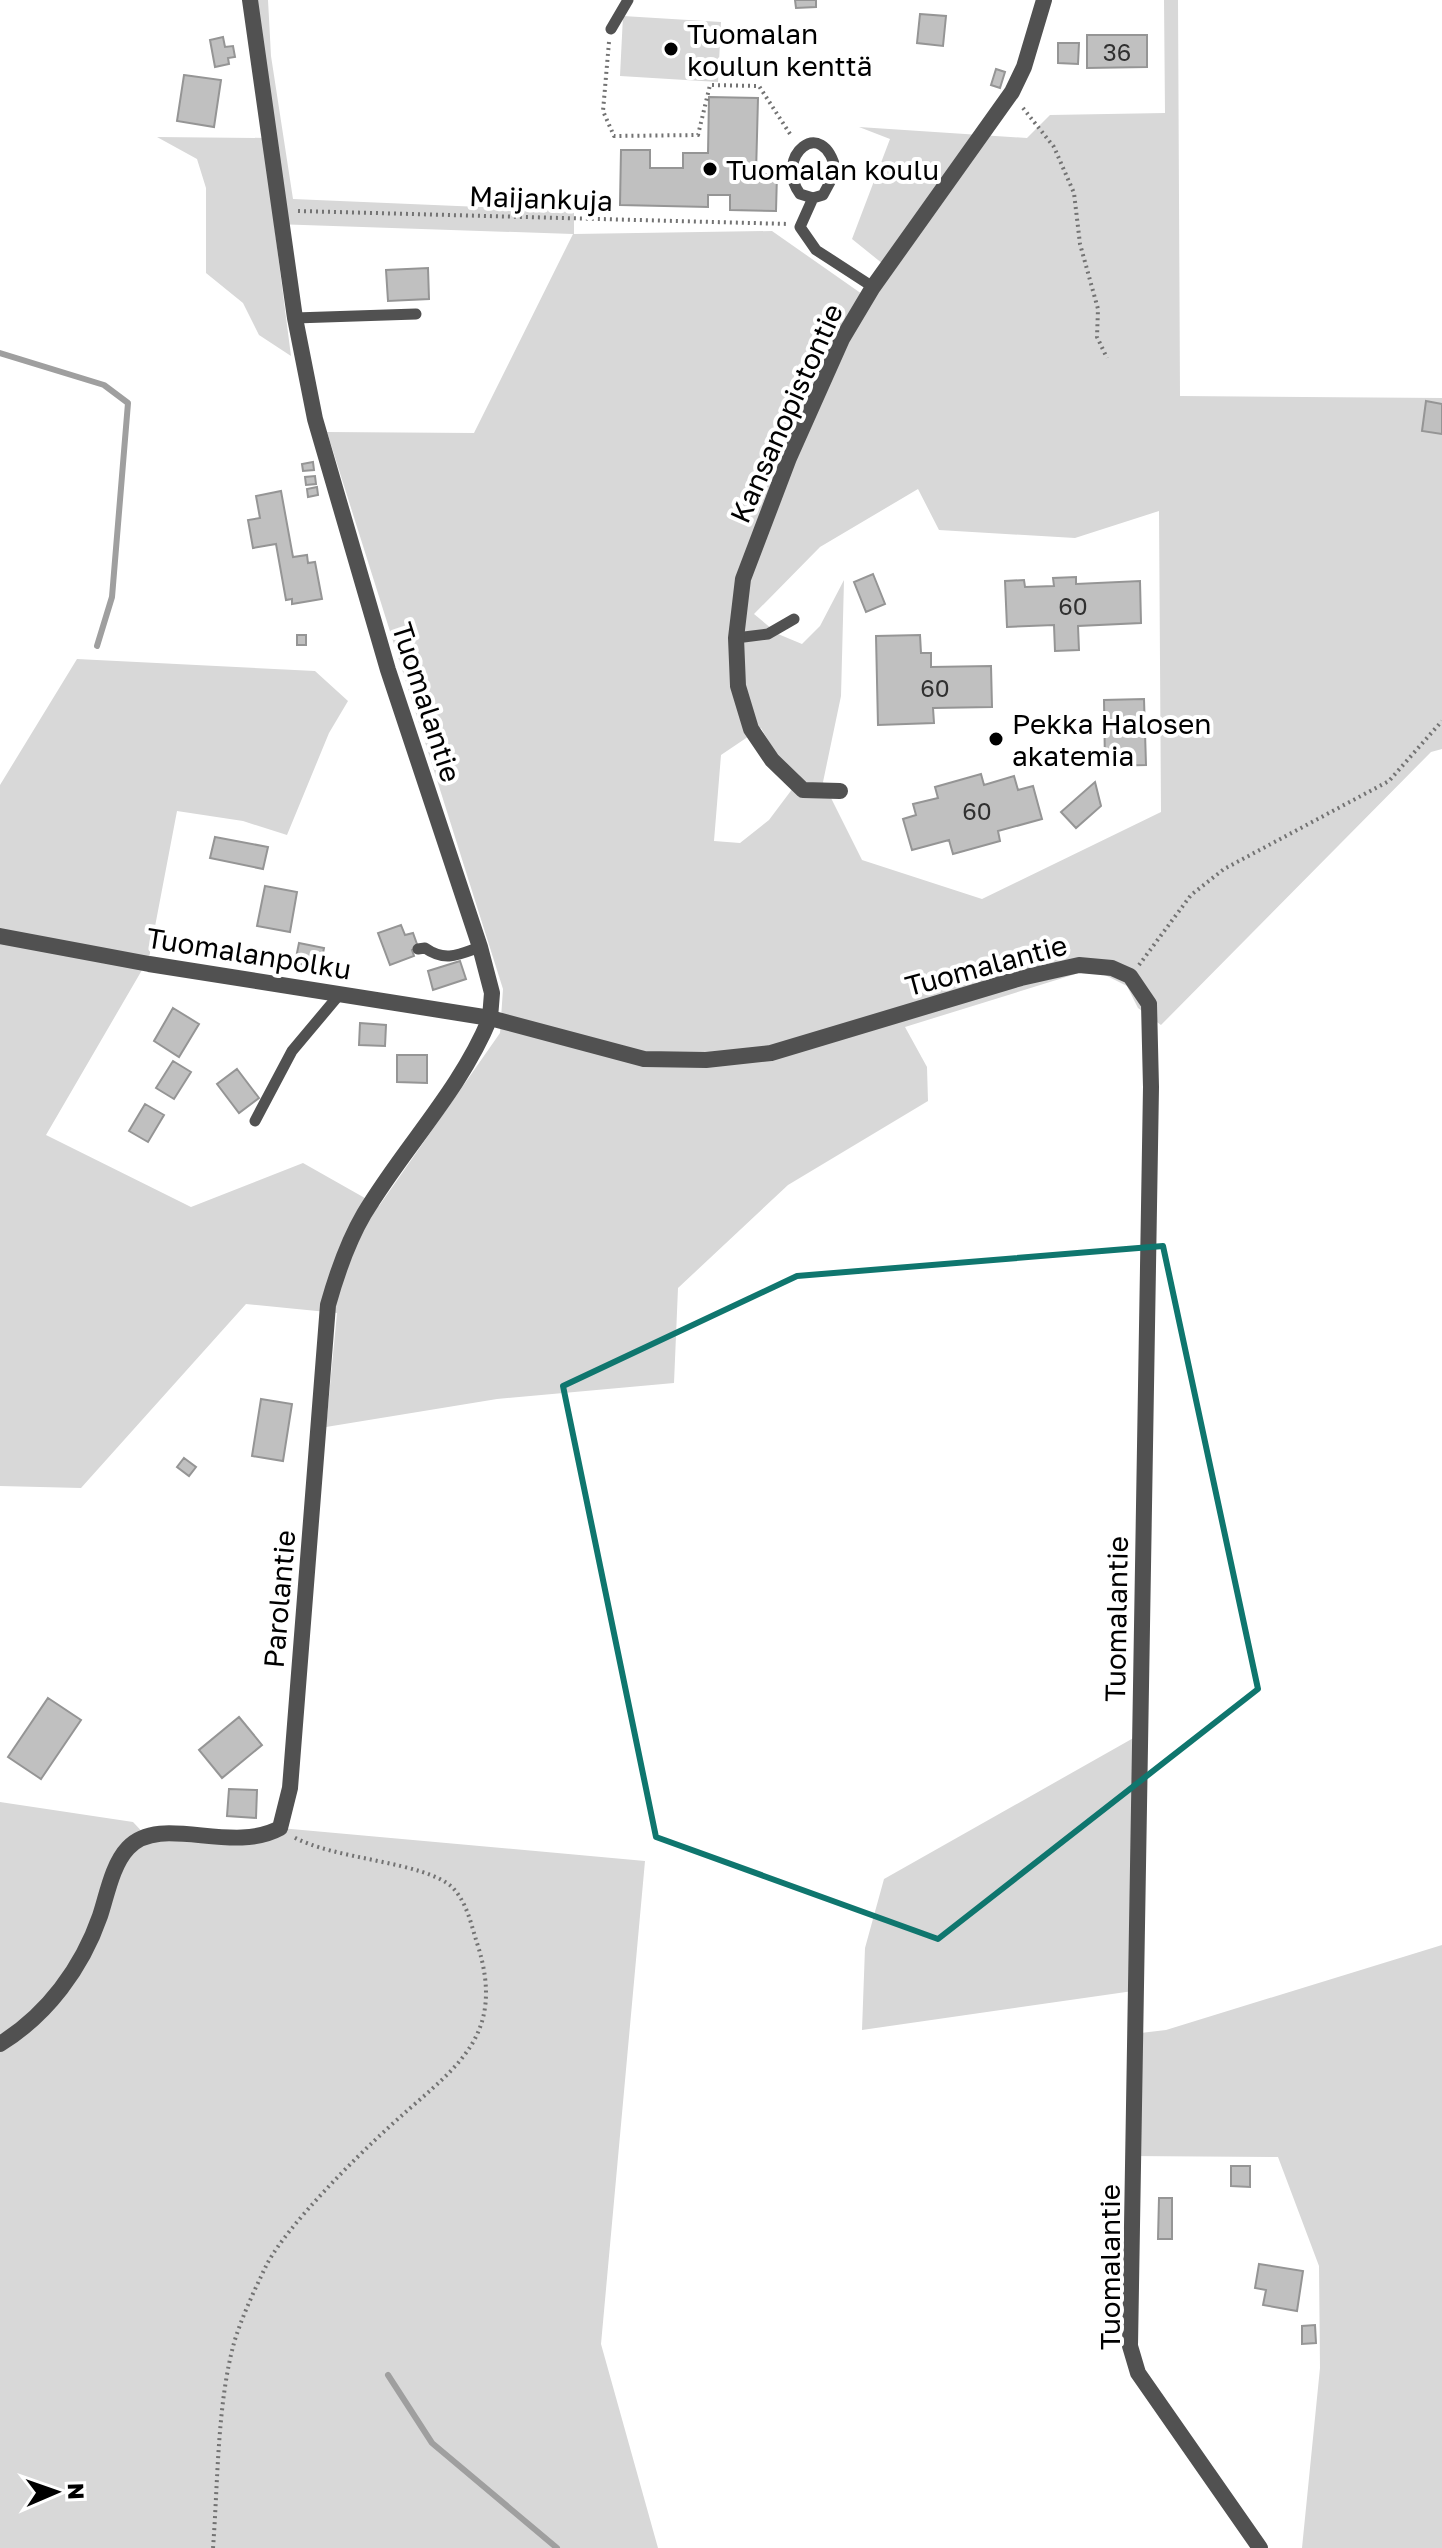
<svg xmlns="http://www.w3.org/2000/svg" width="1442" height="2548" viewBox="0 0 1442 2548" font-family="'Golos Text',sans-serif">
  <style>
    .green { fill: #d8d8d8; fill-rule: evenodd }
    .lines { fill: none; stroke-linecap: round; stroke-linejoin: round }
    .stream { stroke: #9f9f9f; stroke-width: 6 }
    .building { fill: #c0c0c0; stroke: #959595; stroke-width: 2 }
    .path { stroke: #737373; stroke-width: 4; stroke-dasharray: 2 4; stroke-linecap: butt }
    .service { stroke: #515151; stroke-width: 11 }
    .minor { stroke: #515151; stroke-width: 16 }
    .marked { fill: none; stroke: #0f766e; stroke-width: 6; stroke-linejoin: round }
    .poi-dot { fill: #000; stroke: #fff; stroke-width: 3 }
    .labels { text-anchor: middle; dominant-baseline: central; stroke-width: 8; stroke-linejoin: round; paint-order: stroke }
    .number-label { font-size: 24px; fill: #303030 }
    .poi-label { font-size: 28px; fill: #000; stroke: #fff; text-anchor: start }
    .street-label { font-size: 28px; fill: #000; stroke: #fff }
  </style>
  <rect width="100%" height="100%" fill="#fff"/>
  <path class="green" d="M250,0h18l3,56 22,143 281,12v23l198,-3 90,63 21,-30 -31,-25 38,-100 -31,-12 168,11 23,-23 115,-2 -1,-113h14l2,396 262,2v351l-11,3 -270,273 -23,-17 -11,-22 -22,-11 -23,-3 -177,55 22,40 1,34 -140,84 -110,103 -4,95 -177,16 -171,28 11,-114 -91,-9 -165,184 -81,-2v-701l77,-126 238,12 33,30 -19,32 -42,102 -44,-14 -66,-10 -28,147 -103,177 145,72 112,-44 76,43 121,-173 3,-44 -176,-557 147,1 99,-199 -299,-10 17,132 -32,-21 -16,-32 -37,-30v-85l-9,-29 -40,-22 111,1zM918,489l21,41 136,8 84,-27 2,301 -179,87 -120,-39 -39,-78 18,-86 3,-116 -24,46 -18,18 -24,-10 -24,-20 66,-67zM761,728l22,37 16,15 -30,40 -29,23 -26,-2 7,-86z
    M623,16l98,6 -3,60 -98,-6z
    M1137,1736l-4,255 -271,39 3,-82 19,-69z
    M0,1802l133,20 15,16 68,1 64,-11 365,33 -44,483 57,204h-658z
    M1442,1945v603h-140l18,-180 -1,-102 -41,-109 -150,-1 4,-122 34,-4z"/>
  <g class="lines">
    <path class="stream" d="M0,353l104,32 24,18 -16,194 -15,49
      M388,2375l44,68 125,105"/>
  </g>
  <path class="building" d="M795,0h21v7l-20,1z
    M920,14l26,2 -3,30 -26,-3z
    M1087,35h60v32l-60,1z
    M223,37l2,10 8,-1 2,11 -7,1 1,6 -14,3 -5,-27z
    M1058,43h21l-1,21 -20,-1z
    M996,69l9,3 -5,16 -9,-3z
    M184,75l37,5 -7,47 -37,-6z
    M709,97l49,1 -2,76h21l-1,37 -46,-1v-15h-22v12l-88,-2 1,-55h29v18h33v-15h25z
    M804,165l17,1 -1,14 -17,-1z
    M428,268l1,31 -41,2 -2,-31z
    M1426,401l16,3v30l-20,-3z
    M313,462l1,8 -11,1 -1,-7z
    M315,476l1,8 -10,1 -1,-8z
    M317,487l1,8 -10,2 -1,-8z
    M281,491l12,66 14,-2 1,8 7,-1 7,37 -30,5v-5l-6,1 -10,-56 -23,4 -5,-28 12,-2 -4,-22z
    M873,574l12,30 -19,8 -12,-30z
    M1076,577v7l64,-3 1,42 -63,3 1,24 -24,1 -1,-26 -47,2 -2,-46 19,-1 1,7 29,-1 -1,-8z
    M297,635h9v10h-9z
    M920,635l1,18h10v14l60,-1 1,41 -59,1 1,15 -56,2 -2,-89z
    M1144,699l2,66 -41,1 -1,-66z
    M981,774l3,11 30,-9 4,14 15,-4 9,33 -44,12 2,10 -47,13 -4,-14 -37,10 -9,-31 13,-4 -3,-11 25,-6 -3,-11z
    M1095,782l6,24 -25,22 -15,-16z
    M215,837l53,10 -5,22 -53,-11z
    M265,886l32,6 -7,40 -33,-6z
    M401,925l4,10 8,-2 5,14 -6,3 2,6 -24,9 -12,-32z
    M299,943l25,5 -4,20 -25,-5z
    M460,961l6,18 -33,11 -5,-19z
    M173,1008l26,16 -20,33 -25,-16z
    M360,1023l26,2 -1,21 -26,-1z
    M397,1055h30v28l-30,-1z
    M173,1061l18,11 -17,27 -18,-11z
    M237,1069l22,29 -20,15 -22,-29z
    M145,1104l19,11 -16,27 -19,-11z
    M261,1399l31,5 -9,57 -31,-5z
    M184,1458l12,9 -7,9 -12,-9z
    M48,1698l33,22 -40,59 -33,-22z
    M239,1717l23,28 -40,33 -23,-28z
    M229,1789l28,1 -1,28 -29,-2z
    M1231,2166h19v21l-19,-1z
    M1159,2198h13v41h-14z
    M1259,2264l44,7 -6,40 -34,-6 3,-15 -11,-2z
    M1315,2325l1,18 -14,1v-18z"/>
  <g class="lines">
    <path class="path" d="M609,42l-6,69 11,25 84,-1 12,-50 49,1 33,51
      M1023,108l31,39 20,46 6,51 18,65 -1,28 10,21
      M298,211l491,13
      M1139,965l52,-70 33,-26 165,-88 53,-60
      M213,2548c5,-65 4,-143 21,-205 8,-27 21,-54 33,-79 21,-39 87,-105 121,-136 62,-58 121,-87 89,-185 -6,-19 -10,-40 -24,-55 -27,-27 -121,-28 -161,-52"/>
    <path class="service" d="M611,29l17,-29
      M813,198l-13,-4c-27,-37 23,-81 36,-23l-13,24 -10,3 -13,29 16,23 57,37
      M295,318l121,-4
      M736,638l32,-4 26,-15
      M418,949l7,-1c20,14 33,7 55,-1
      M255,1121l37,-70 47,-56"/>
    <path class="minor" d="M250,0l45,318 20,101 73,251 92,277 12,46 -2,25 154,41 62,1 65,-7 250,-75 58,-13 33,3 18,8 19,28 2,83 -21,1259 8,27 122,175
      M840,791l-37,-1 -31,-30 -21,-31 -13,-43 -2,-48 7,-59 46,-121 53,-119 31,-52 139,-195 12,-25 20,-67
      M0,936l149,28 341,54c-30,73 -86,129 -126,196 -17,29 -27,59 -36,91l-38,483 -10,40c-49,27 -120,-15 -152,20 -16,17 -21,47 -28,68 -18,52 -53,99 -100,128"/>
  </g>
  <path class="marked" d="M1163,1246l95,443 -320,250 -282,-102 -93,-451 234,-110z"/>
  <g class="poi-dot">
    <circle cx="671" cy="49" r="8"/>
    <circle cx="710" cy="169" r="8"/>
    <circle cx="996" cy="739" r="8"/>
  </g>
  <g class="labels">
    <g class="number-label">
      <text x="1117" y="51">36</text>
      <text x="1073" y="605">60</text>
      <text x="935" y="687">60</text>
      <text x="977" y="810">60</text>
    </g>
    <g class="poi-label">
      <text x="687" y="33">Tuomalan<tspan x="687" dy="32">koulun kenttä</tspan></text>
      <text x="726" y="169">Tuomalan koulu</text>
      <text x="1012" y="723">Pekka Halosen<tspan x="1012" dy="32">akatemia</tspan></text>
    </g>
    <g class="street-label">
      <text transform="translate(541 198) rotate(2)">Maijankuja</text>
      <text transform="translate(786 413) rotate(-66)">Kansanopistontie</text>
      <text transform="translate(427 702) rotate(72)">Tuomalantie</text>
      <text transform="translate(249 953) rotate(9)">Tuomalanpolku</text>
      <text transform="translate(986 965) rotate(-15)">Tuomalantie</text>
      <text transform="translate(279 1599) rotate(-85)">Parolantie</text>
      <text transform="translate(1116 1619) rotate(-89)">Tuomalantie</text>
      <text transform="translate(1109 2267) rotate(-90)">Tuomalantie</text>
    </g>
  </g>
  <g transform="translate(56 2492) rotate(88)" stroke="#ffffff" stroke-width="6" paint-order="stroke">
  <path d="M0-6L14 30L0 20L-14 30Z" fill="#000000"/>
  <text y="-12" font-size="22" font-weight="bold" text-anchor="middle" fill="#000000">N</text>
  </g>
</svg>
